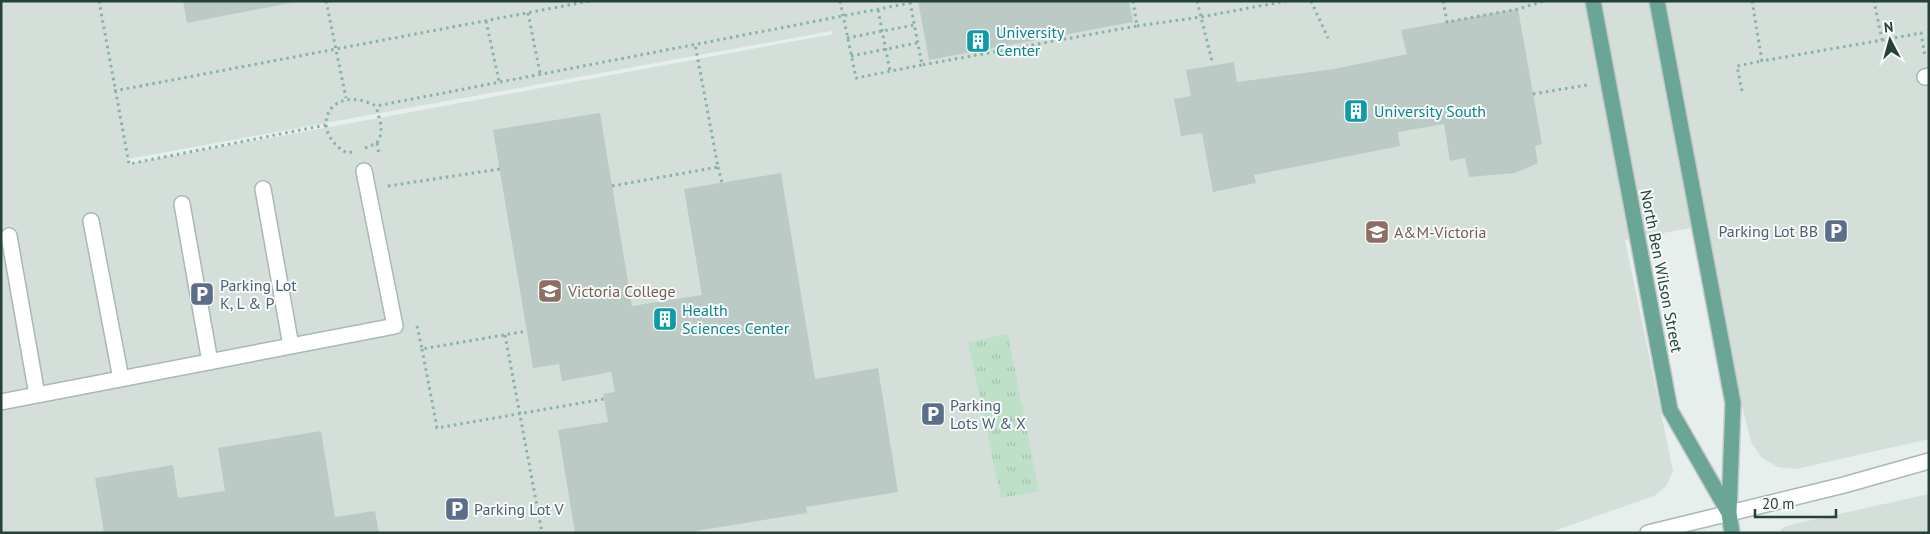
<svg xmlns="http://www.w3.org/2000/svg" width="1930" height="534" viewBox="0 0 1930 534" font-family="'PT Sans',sans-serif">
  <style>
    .built { fill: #d4dfda; fill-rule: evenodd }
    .grass { fill: url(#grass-tufts) }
    .building { fill: #bbcac4 }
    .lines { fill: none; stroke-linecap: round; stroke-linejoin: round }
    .minor-casing { stroke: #a8b8b2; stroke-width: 18 }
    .major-casing { stroke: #c2cac8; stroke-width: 18 }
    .path { stroke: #86b3a5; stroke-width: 3; stroke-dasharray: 2.5 4; stroke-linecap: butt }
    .minor { stroke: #fff; stroke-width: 15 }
    .major { stroke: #6aa596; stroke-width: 15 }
    .labels { text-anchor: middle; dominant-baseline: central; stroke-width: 4; stroke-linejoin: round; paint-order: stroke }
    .culture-label { font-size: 16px; fill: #0d838f; stroke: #f7fbf9; text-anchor: start }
    .service-label { font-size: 16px; fill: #4e5e75; stroke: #f7fbf9; text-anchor: start }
    .education-label { font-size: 16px; fill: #785e54; stroke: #f7fbf9; text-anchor: start }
    .street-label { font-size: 16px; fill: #24423a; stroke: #f7fbf9 }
  </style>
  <defs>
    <pattern id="grass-tufts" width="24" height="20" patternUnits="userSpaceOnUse" patternTransform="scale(1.25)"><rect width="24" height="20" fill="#bfe0c8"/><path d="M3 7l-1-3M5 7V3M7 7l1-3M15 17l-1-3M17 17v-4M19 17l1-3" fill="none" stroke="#a4c1ad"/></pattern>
  </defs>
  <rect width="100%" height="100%" fill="#e6efeb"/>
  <path class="built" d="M1,1h1928v438l-133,30 -18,-2 -16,-9 -11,-16 -10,-40 -34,-177 -82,15 48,231 -7,15 -12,10 -106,37h-1547zM832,31l1,3 -704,130 -1,-5z
    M1929,494v39h-151l4,-5 12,-4z"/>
  <path class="grass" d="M1008,334l31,157 -38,7 -33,-156z"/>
  <path class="building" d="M183,1h112v1l-108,21z
    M918,1h211l4,21 -204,38z
    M1518,9l24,135 -7,2 3,17 -23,10 -46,4 -4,-19 -15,3 -6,-37 -46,8 2,14 -146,29 2,8 -43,9 -11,-59 -21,3 -7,-37 17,-3 -5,-26 48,-8 3,20 97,-13 73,-15 -6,-24z
    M600,113l32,193 70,-11 -18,-106 97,-16 34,206 63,-11 20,124 -92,15 1,6 -123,20h-109l-17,-103 50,-8 -5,-28 12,-2 -4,-20 -49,9 -3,-17 -26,4 -40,-238z
    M321,431l14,86 40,-6 4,22h-275l-9,-55 78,-13 5,33 47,-7 -7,-43z"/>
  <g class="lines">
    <defs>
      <path id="minor" d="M1925,77l4,-1
        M263,189l28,157
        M182,204l28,158
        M91,221l30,158
        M9,236l28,159
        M1,402l394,-76 -31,-155
        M1648,533l196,-48 85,-24"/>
      <path id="major" d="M1593,1l77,409 59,103 3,20
        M1657,1l76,402 -4,110"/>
    </defs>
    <use href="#minor" class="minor-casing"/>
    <use href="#major" class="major-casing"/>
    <path class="path" d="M99,1l30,163 197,-39
      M326,1l20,97
      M840,1l16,77 66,-13
      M1197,1l15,60
      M1311,1l17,37
      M1443,1l4,21 71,-13 26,-8
      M1752,1l10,60 120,-21 -8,-39
      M910,2l12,63 215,-39 -4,-25
      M878,10l12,61
      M528,13l12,60
      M486,21l13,60
      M1137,26l64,-9 85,-16
      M847,38l67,-13
      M1882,40l39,-7 4,24
      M851,56l66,-13
      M114,91l476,-90
      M1742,91l-5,-25 25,-5
      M1533,94l54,-9
      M377,143l2,12
      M365,148l12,-5 4,-9v-9l-5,-19
      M352,152l-5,1c-41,-23 -17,-71 29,-47l534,-103
      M718,167l4,16
      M388,186l112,-17
      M612,186l106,-19 -23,-123
      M417,326l5,23 105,-18
      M505,335l37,198
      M422,349l15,79 167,-29"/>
    <use href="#minor" class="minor"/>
    <use href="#major" class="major"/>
  </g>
  <defs>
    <symbol id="building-square" viewBox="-11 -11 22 22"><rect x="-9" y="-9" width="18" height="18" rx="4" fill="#0f9aa8" stroke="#f7fbf9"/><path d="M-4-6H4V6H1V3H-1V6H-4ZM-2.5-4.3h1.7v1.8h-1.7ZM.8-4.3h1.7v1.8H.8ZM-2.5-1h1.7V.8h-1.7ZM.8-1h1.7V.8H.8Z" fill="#fff"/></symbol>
    <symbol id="parking-square" viewBox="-11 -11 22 22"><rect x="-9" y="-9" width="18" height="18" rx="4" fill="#5c6f8a" stroke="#f7fbf9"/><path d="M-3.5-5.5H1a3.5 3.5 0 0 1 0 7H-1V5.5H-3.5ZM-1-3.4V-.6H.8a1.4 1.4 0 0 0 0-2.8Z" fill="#fff"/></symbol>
    <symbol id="university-square" viewBox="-11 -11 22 22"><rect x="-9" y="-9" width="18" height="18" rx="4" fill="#8d6e63" stroke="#f7fbf9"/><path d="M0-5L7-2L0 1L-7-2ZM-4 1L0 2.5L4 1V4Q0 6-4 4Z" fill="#fff"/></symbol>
  </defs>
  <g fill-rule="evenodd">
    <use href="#building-square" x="964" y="27" width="28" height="28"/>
    <use href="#building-square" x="1342" y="97" width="28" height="28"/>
    <use href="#parking-square" x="1822" y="217" width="28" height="28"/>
    <use href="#university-square" x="1363" y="218" width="28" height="28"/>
    <use href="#university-square" x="536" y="277" width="28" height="28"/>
    <use href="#parking-square" x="188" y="280" width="28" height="28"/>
    <use href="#building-square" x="651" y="305" width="28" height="28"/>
    <use href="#parking-square" x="919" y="400" width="28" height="28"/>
    <use href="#parking-square" x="443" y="495" width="28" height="28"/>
  </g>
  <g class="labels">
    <g class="culture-label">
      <text x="996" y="32">University<tspan x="996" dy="18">Center</tspan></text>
      <text x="1374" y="111">University South</text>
      <text x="682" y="310">Health<tspan x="682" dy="18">Sciences Center</tspan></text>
    </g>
    <g class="service-label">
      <text x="1818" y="231" text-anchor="end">Parking Lot BB</text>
      <text x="220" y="285">Parking Lot<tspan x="220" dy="18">K, L &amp; P</tspan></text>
      <text x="950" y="405">Parking<tspan x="950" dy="18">Lots W &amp; X</tspan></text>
      <text x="474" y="509">Parking Lot V</text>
    </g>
    <g class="education-label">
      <text x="1394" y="232">A&amp;M-Victoria</text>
      <text x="568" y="291">Victoria College</text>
    </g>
    <g class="street-label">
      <text transform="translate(1662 271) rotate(79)">North Ben Wilson Street</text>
    </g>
  </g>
  <rect width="1930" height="534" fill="none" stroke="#24423a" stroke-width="5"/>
  <g transform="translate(1890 40) rotate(354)" stroke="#f7fbf9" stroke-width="4" paint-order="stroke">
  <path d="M0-4L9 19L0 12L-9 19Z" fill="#24423a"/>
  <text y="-8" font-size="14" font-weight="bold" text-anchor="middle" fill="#24423a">N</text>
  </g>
  <path d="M1755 509v8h81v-8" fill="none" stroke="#24423a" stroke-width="2.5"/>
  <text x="1762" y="509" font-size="15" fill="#24423a" stroke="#f7fbf9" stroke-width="4" paint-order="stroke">20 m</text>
</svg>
